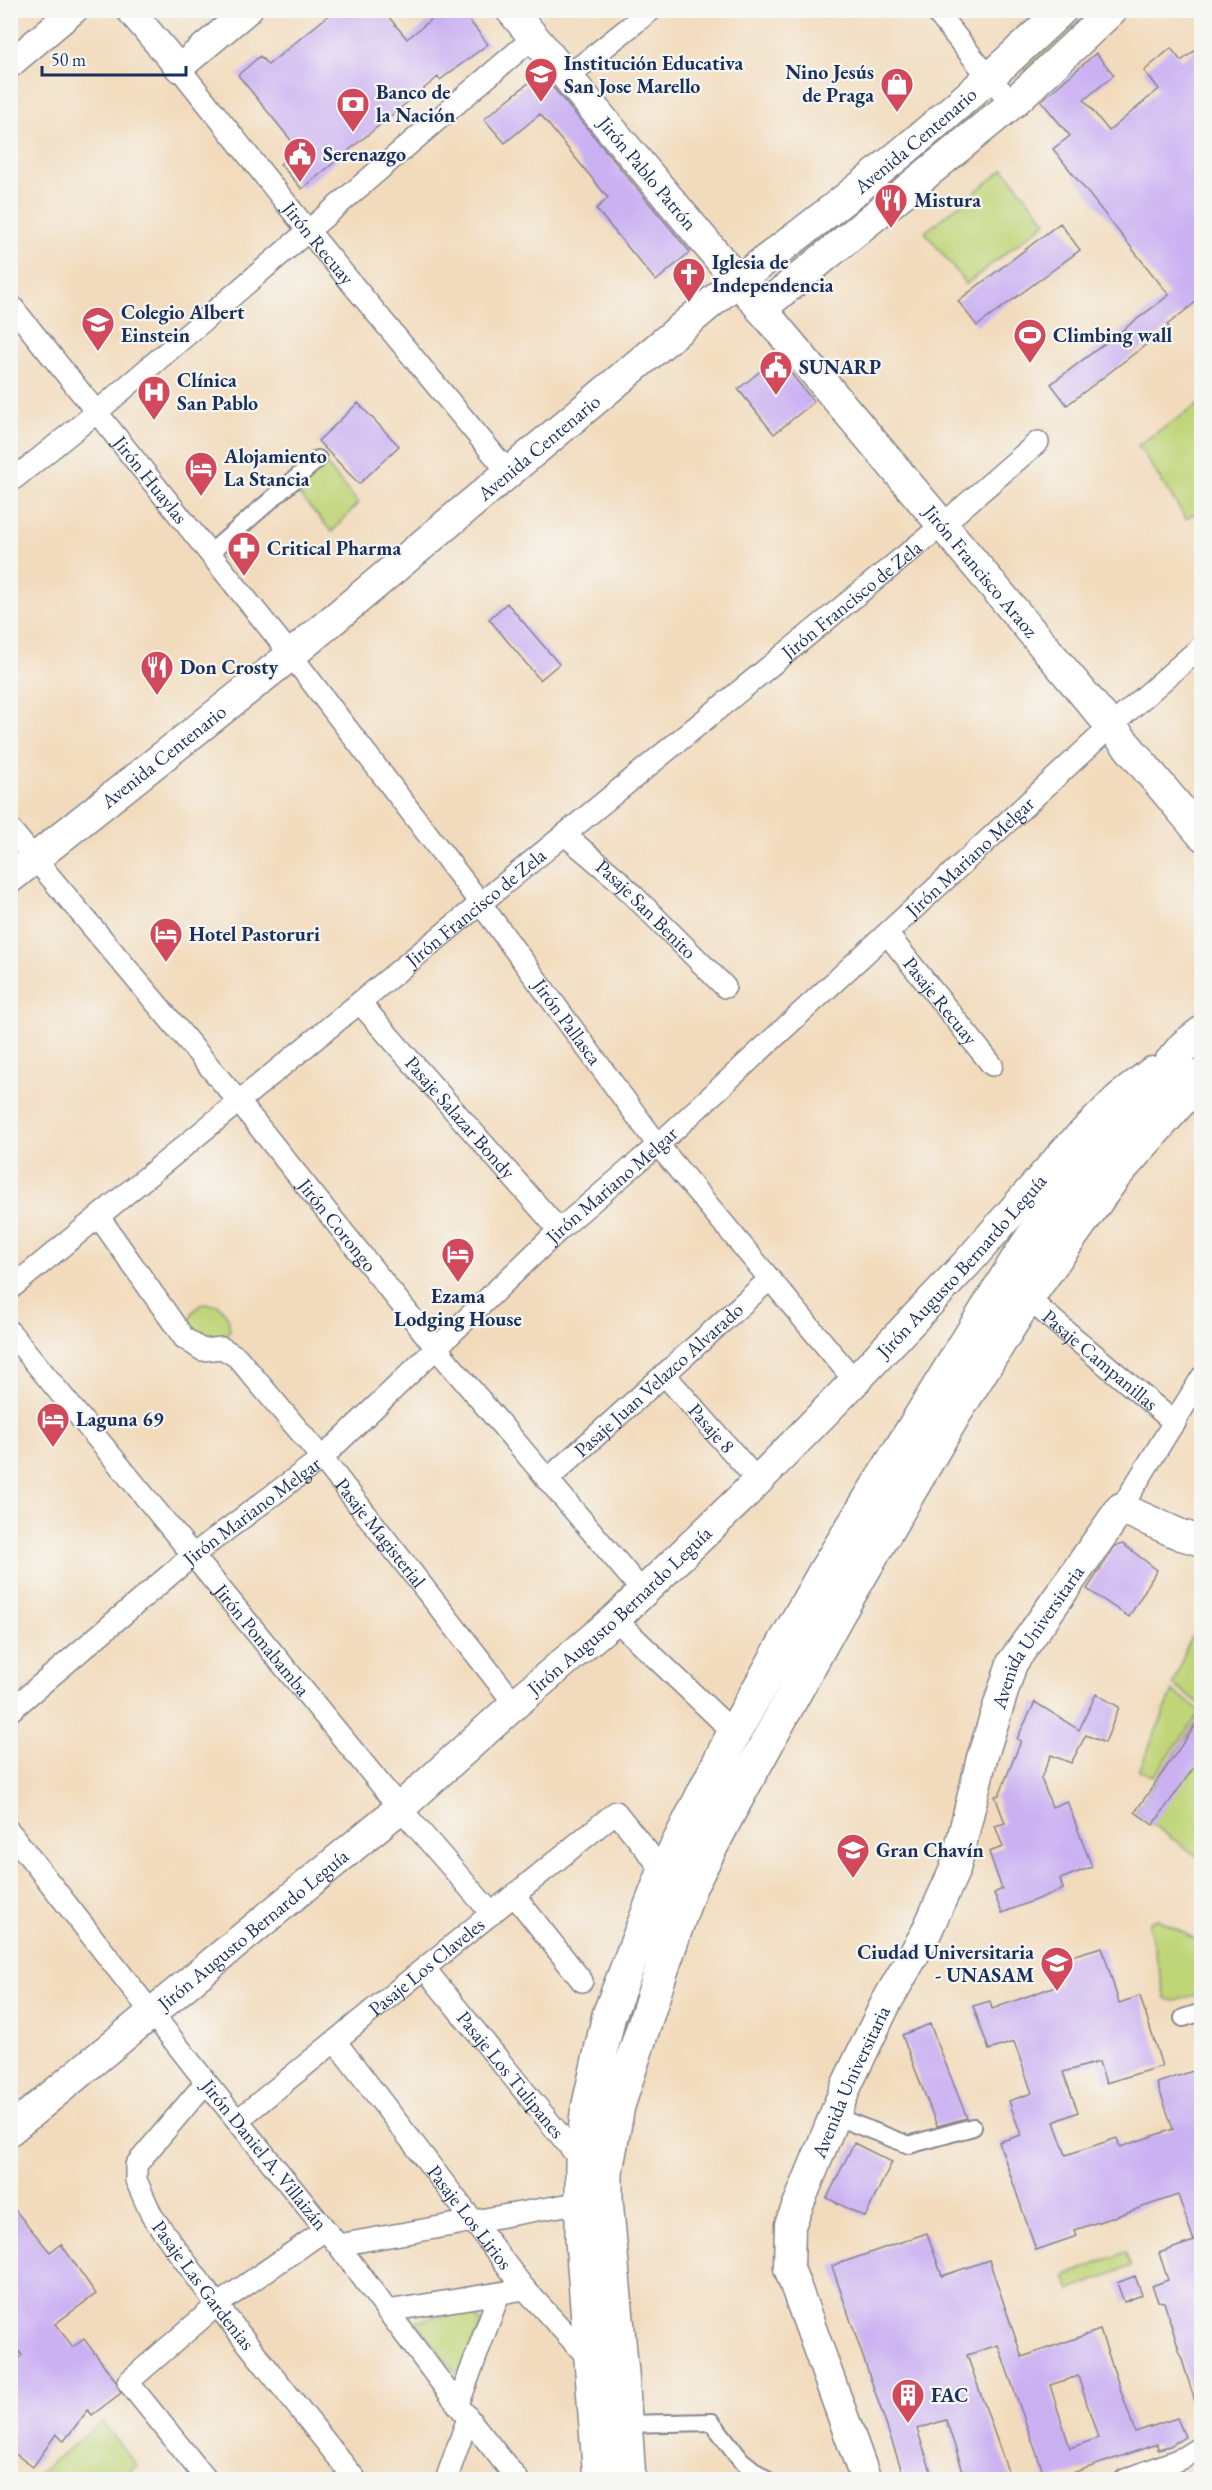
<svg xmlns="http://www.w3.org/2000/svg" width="1212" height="2490" viewBox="0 0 1212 2490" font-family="'EB Garamond',serif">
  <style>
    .green { fill: #c0d578; stroke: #6e826b; stroke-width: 1.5 }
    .building { fill: #cbb1f2; fill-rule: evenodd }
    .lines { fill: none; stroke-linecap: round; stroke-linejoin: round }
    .pedestrian-casing { stroke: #86858d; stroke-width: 20 }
    .minor-casing { stroke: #86858d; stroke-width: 24 }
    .tertiary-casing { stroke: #86858d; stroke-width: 30 }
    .secondary-casing { stroke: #86858d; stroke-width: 33 }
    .primary-casing { stroke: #86858d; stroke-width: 36 }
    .pedestrian { stroke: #fff; stroke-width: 16 }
    .minor { stroke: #fff; stroke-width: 21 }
    .tertiary { stroke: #fff; stroke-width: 27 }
    .secondary { stroke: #fff; stroke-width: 30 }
    .primary { stroke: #fff; stroke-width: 33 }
    .labels { text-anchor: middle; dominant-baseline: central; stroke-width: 4.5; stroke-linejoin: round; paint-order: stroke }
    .poi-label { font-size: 20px; font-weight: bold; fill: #1b2f5e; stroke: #f6f6f2; text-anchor: start }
    .street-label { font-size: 20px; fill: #1b2f5e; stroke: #f6f6f2 }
  </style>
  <rect width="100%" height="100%" fill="#f6f6f2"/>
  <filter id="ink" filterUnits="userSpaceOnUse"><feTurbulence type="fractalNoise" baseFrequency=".0167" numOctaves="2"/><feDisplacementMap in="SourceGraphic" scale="12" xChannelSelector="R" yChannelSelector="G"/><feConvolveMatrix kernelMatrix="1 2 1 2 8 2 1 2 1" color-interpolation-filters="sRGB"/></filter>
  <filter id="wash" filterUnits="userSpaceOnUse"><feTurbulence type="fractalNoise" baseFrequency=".008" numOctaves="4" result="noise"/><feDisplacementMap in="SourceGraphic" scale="24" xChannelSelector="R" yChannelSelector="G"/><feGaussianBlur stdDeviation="1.35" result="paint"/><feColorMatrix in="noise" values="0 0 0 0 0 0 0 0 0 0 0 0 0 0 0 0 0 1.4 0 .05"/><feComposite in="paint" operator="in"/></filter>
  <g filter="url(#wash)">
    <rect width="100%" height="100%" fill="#f2dbbc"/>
    <path class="green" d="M1067,21l9,10 -46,43 -9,-10z
      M977,99l8,9 -66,56 -8,-9z
      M1004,169l42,53 -80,62 -41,-52z
      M837,212l9,11 -55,47 -9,-10z
      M1201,403v106l-15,10 -48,-74z
      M324,462l34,41 -26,29 -37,-42z
      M201,1304l17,1 10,12 2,13 -8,10 -17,4 -16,-21 4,-11z
      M1195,1635l6,3v66l-28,-19 17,-47z
      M1173,1691l28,20 -47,65 -15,-5z
      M1201,1716v143l-66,-47z
      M1157,1919l44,23v51l-26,8 -9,-2 -17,-73 1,-4z
      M1125,2252l6,14 -60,24 -6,-14z
      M470,2311l12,13 -23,53 -44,-56z
      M102,2422l35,44 -17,13h-82l-3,-3z"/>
    <g id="blocks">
      <path class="building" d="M335,10h48l24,29 36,-29h18l27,34 -48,36 -2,-3 -136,112 -22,-25 18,-15 -60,-74 22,-19 8,9z
        M1202,45v252l-35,28 2,2 -102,78 -16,-21 118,-89 -116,-146 17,-13 -29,-35 55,-48 18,22 -30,25 25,31 50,-42 -15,-18 27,-23 10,13z
        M541,73l149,179 -34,29 -60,-72 12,-11 -68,-84 -35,29 -21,-24z
        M1060,223l20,27 -103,76 -19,-25z
        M778,357l36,45 -40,32 -36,-45z
        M358,403l41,43 -40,38 -41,-43z
        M507,603l52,61 -19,16 -51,-61z
        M1123,1544l34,26 -28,47 -42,-28 28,-43z
        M1096,1694l23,13 -14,36 -19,-8 -15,28 -20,-8 -10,23 11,29 15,-6 25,66 -32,12 3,10 -61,24 -8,-20 8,-4 -13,-37 14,-5 -8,-21 10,-3 -10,-27 4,-1 22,-54 -4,-2 18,-37 44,28z
        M1202,1716v40l-49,69 -18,-13z
        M1102,1947l17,56 21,-7 22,70 -56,17 -7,-21 -36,10 15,40 -24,10 12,33 51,-17 3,9 53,-18 -16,-46 45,-15v342l-4,1 -34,-109 -6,-1 -6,-15 16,-6 -9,-27 35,-12 -16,-46 -103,35 2,6 -41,14 -37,-108 22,-7 -12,-34 23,-8 -18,-51 -25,8 -16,-44 17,-5 2,8 69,-25 -7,-23z
        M930,2024l37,94 -30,8 -35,-91z
        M854,2143l38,19 -27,55 -38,-19z
        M10,2204l40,48 11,-8 35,50 -41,30 18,23 11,-8 32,42 5,12 -29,22 -4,-5 -24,31 -8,-7 -23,33 -23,-17v-80l12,-15 -12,-14z
        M927,2233l15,43 47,-16 33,97 78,-27 35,102 42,-14 8,19 -15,9 -12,3 -1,-5 -105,36h-6l-48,-135 -31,10 44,125h-45l-20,-60 -29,9 17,51h-29l-73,-214zM1078,2376l20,62 -28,10 -20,-63z
        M1135,2276l7,19 -18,7 -7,-19z"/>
    </g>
  </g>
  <g filter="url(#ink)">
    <use href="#blocks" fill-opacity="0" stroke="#86858d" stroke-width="1.5"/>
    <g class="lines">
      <defs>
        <path id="pedestrian" d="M210,553l108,-94
          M1183,2018l19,-6
          M834,2116l75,29 64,-18
          M625,2424l87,-2 29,38 25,20"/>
        <g id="minor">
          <path d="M935,10l55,69 23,24"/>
          <path id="s1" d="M179,68l130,164 200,241"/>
          <path d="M567,77l84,-67"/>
          <path id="s2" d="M10,304l281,351 190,249 177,241 197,236"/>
          <path d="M10,482l87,-70 437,-375"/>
          <path id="s3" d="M10,829l229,273 198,247 206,243"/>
          <path id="s4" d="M565,835l52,44 108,108"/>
          <path id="s5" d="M888,935l104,130"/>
          <path id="s6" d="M360,1003l199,227"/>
          <path id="s7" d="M99,1217l85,121 18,12 20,-2 15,9 85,101 193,246"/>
          <path id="s8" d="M10,1289l931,-763 97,-84"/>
          <path id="s9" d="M1027,1298l148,125"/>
          <path id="s10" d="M10,1332l390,476 92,106"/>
          <path id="s11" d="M664,1374l94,107"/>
          <path id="s12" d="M547,1480l223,-201"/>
          <path d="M1121,1508l81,-131"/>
          <path d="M615,1619l119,114"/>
          <path id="s13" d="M10,1711l183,-156 129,-97 237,-228 99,-85 452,-418 92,-81"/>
          <path id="s14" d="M10,1832l196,250 132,163 120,160 60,75"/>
          <path d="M515,1896l67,85"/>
          <path id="s15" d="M425,1969l157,193 5,2"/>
          <path id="s16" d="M335,2041l190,248 68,74"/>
          <path id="s17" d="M206,2082l-70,83v15l16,36 65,89 139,175"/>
          <path id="s18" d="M238,2120l378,-308 48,60"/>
          <path d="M338,2245l256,-45"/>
          <path d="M387,2311l138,-22"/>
          <path d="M458,2405l41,-111"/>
          <path d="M207,2480l-79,-98 89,-77 108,-75"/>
          <path d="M446,2480l22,-62"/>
          <path d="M1125,2480l58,-22 19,-12"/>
        </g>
        <path id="tertiary" d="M130,10l49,58 69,-58
          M10,64l64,-54"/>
        <g id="secondary">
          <path id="s19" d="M511,10l691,825"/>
          <path d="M761,309l252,-206 99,-93"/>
          <path id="s20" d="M10,878l281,-223 446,-374c114,-83 223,-174 325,-271"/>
          <path id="s21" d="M10,2130l390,-322 115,-104 100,-85 126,-121 114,-117 112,-118 99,-113 53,-52 33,-26"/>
          <path id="s22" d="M866,2480l-77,-212 1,-43 58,-143 38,-79 39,-68 30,-66 27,-111 30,-95 109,-155 60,27 21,6"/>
        </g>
        <path id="primary" d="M600,2480l-18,-240v-78l5,-49 22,-98 55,-143 70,-139 90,-160 192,-311c49,-78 111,-145 169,-216l17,-13
          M629,2480l-7,-107 -16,-173v-29l12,-65 41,-128 30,-89 39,-75 107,-195 120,-206 72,-115 87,-122 88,-100"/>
      </defs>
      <use href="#pedestrian" class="pedestrian-casing"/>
      <use href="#minor" class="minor-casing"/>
      <use href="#tertiary" class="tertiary-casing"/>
      <use href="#secondary" class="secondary-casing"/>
      <use href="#primary" class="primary-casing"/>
      <use href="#pedestrian" class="pedestrian"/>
      <use href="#minor" class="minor"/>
      <use href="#tertiary" class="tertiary"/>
      <use href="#secondary" class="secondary"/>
      <use href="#primary" class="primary"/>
    </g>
  </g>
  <defs>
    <symbol id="university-pin" viewBox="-11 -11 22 30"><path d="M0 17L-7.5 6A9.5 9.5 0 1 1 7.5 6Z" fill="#d1495b" stroke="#f6f6f2"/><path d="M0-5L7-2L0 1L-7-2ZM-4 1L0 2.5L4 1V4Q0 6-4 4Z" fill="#fff"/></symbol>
    <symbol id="shop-pin" viewBox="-11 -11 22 30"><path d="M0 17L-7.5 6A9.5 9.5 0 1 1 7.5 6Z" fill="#d1495b" stroke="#f6f6f2"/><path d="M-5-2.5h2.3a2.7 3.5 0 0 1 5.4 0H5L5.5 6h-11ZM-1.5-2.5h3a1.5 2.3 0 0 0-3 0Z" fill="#fff"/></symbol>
    <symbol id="bank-pin" viewBox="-11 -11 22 30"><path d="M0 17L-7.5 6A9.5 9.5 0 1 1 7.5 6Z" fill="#d1495b" stroke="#f6f6f2"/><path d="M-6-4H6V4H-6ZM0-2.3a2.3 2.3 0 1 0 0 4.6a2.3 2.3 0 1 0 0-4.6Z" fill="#fff"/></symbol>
    <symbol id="civic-pin" viewBox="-11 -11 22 30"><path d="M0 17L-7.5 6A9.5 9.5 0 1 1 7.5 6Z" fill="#d1495b" stroke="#f6f6f2"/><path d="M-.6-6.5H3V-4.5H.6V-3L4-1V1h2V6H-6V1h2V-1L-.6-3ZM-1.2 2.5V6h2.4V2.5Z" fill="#fff"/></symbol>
    <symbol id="restaurant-pin" viewBox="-11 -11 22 30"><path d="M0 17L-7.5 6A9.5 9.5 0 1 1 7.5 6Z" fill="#d1495b" stroke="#f6f6f2"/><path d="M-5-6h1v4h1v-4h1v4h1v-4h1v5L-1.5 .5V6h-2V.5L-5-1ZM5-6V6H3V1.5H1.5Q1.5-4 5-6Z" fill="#fff"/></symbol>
    <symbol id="church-pin" viewBox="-11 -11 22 30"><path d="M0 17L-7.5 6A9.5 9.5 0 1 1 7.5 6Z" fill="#d1495b" stroke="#f6f6f2"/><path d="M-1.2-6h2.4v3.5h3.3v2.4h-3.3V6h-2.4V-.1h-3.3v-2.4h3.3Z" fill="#fff"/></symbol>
    <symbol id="school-pin" viewBox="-11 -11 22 30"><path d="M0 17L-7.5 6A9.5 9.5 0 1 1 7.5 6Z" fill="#d1495b" stroke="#f6f6f2"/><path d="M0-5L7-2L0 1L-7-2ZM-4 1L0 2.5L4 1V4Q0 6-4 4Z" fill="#fff"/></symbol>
    <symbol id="stadium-pin" viewBox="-11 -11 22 30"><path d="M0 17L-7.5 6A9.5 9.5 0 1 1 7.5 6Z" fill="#d1495b" stroke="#f6f6f2"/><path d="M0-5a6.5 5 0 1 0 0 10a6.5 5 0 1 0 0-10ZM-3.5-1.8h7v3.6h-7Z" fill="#fff"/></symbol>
    <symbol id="hospital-pin" viewBox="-11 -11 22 30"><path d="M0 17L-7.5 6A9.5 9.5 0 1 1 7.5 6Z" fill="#d1495b" stroke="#f6f6f2"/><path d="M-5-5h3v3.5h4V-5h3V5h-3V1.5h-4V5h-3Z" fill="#fff"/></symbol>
    <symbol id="hotel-pin" viewBox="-11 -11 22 30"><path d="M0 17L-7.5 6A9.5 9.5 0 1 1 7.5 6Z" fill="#d1495b" stroke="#f6f6f2"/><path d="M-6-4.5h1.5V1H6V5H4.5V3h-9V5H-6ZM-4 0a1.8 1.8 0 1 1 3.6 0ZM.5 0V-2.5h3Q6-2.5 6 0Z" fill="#fff"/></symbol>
    <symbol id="pharmacy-pin" viewBox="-11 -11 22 30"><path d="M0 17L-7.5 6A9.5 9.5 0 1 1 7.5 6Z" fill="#d1495b" stroke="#f6f6f2"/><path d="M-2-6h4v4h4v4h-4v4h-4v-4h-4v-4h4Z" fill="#fff"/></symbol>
    <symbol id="building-pin" viewBox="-11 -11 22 30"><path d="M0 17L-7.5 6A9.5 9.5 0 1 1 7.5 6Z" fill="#d1495b" stroke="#f6f6f2"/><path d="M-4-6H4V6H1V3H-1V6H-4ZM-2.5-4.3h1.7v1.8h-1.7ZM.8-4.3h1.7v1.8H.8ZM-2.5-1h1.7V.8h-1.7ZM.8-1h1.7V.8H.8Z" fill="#fff"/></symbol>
  </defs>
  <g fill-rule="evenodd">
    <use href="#university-pin" x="522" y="55" width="38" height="52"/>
    <use href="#shop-pin" x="878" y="65" width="38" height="52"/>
    <use href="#bank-pin" x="334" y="85" width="38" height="52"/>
    <use href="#civic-pin" x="281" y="135" width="38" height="52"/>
    <use href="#restaurant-pin" x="872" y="181" width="38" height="52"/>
    <use href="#church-pin" x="670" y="255" width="38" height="52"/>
    <use href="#school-pin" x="79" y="304" width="38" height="52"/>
    <use href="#stadium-pin" x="1011" y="316" width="38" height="52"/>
    <use href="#civic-pin" x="757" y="348" width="38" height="52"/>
    <use href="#hospital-pin" x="135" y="373" width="38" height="52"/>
    <use href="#hotel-pin" x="182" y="449" width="38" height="52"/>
    <use href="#pharmacy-pin" x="225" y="529" width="38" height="52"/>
    <use href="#restaurant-pin" x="138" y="648" width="38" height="52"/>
    <use href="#hotel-pin" x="147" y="915" width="38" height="52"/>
    <use href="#hotel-pin" x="439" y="1235" width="38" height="52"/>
    <use href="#hotel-pin" x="34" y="1400" width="38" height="52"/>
    <use href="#school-pin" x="834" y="1831" width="38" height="52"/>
    <use href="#university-pin" x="1038" y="1944" width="38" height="52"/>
    <use href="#building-pin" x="889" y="2376" width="38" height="52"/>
  </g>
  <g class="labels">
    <g class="poi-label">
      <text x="564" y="63">Institución Educativa<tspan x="564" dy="23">San Jose Marello</tspan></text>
      <text x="874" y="72" text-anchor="end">Nino Jesús<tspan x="874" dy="23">de Praga</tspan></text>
      <text x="376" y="92">Banco de<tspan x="376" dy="23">la Nación</tspan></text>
      <text x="323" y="154">Serenazgo</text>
      <text x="914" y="200">Mistura</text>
      <text x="712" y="262">Iglesia de<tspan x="712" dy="23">Independencia</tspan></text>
      <text x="121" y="312">Colegio Albert<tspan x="121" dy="23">Einstein</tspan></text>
      <text x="1053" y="335">Climbing wall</text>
      <text x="799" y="367">SUNARP</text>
      <text x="177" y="380">Clínica<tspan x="177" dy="23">San Pablo</tspan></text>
      <text x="224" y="456">Alojamiento<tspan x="224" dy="23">La Stancia</tspan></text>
      <text x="267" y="548">Critical Pharma</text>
      <text x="180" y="667">Don Crosty</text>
      <text x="189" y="934">Hotel Pastoruri</text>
      <text x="458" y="1296" text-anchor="middle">Ezama<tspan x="458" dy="23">Lodging House</tspan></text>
      <text x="76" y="1419">Laguna 69</text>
      <text x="876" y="1850">Gran Chavín</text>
      <text x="1034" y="1952" text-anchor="end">Ciudad Universitaria<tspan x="1034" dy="23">- UNASAM</tspan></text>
      <text x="931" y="2395">FAC</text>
    </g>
    <g class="street-label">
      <text stroke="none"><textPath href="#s20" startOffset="1168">Avenida Centenario</textPath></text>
      <text stroke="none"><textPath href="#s19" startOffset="213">Jirón Pablo Patrón</textPath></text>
      <text stroke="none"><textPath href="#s1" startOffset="224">Jirón Recuay</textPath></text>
      <text stroke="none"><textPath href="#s20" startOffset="682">Avenida Centenario</textPath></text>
      <text stroke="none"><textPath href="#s2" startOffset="225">Jirón Huaylas</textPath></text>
      <text stroke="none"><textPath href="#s19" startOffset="732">Jirón Francisco Araoz</textPath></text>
      <text stroke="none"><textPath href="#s8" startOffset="1088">Jirón Francisco de Zela</textPath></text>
      <text stroke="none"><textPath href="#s20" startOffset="196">Avenida Centenario</textPath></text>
      <text stroke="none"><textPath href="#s13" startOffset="1286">Jirón Mariano Melgar</textPath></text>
      <text stroke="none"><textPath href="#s8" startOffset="602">Jirón Francisco de Zela</textPath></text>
      <text stroke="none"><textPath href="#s4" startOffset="110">Pasaje San Benito</textPath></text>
      <text stroke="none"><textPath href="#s5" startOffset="84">Pasaje Recuay</textPath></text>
      <text stroke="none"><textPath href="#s2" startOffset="909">Jirón Pallasca</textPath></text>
      <text stroke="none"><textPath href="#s6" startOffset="152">Pasaje Salazar Bondy</textPath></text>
      <text stroke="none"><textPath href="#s13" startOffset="800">Jirón Mariano Melgar</textPath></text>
      <text stroke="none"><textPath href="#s3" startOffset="514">Jirón Corongo</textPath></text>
      <text stroke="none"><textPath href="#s21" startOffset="1287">Jirón Augusto Bernardo Leguía</textPath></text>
      <text stroke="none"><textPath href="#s9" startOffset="96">Pasaje Campanillas</textPath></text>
      <text stroke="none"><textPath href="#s12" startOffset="150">Pasaje Juan Velazco Alvarado</textPath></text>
      <text stroke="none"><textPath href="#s11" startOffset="72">Pasaje 8</textPath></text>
      <text stroke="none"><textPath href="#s13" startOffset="314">Jirón Mariano Melgar</textPath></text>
      <text stroke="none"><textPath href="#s7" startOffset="434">Pasaje Magisterial</textPath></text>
      <text stroke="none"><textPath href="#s21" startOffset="801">Jirón Augusto Bernardo Leguía</textPath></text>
      <text stroke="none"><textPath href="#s22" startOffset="910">Avenida Universitaria</textPath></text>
      <text stroke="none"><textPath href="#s10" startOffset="398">Jirón Pomabamba</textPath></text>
      <text stroke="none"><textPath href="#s21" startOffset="315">Jirón Augusto Bernardo Leguía</textPath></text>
      <text stroke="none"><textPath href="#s18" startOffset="243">Pasaje Los Claveles</textPath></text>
      <text stroke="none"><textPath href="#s15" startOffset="136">Pasaje Los Tulipanes</textPath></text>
      <text stroke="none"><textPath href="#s22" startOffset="424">Avenida Universitaria</textPath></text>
      <text stroke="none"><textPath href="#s14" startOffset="411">Jirón Daniel A. Villaizán</textPath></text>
      <text stroke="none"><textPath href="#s16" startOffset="222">Pasaje Los Lirios</textPath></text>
      <text stroke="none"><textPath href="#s17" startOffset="249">Pasaje Las Gardenias</textPath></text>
    </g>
  </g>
  <rect width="1212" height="2490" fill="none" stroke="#f6f6f2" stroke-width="36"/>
  <path d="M42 66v9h144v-9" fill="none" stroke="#1b2f5e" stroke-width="3"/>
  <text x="51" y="66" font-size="18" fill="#1b2f5e" stroke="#f6f6f2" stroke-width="4.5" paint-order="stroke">50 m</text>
</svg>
